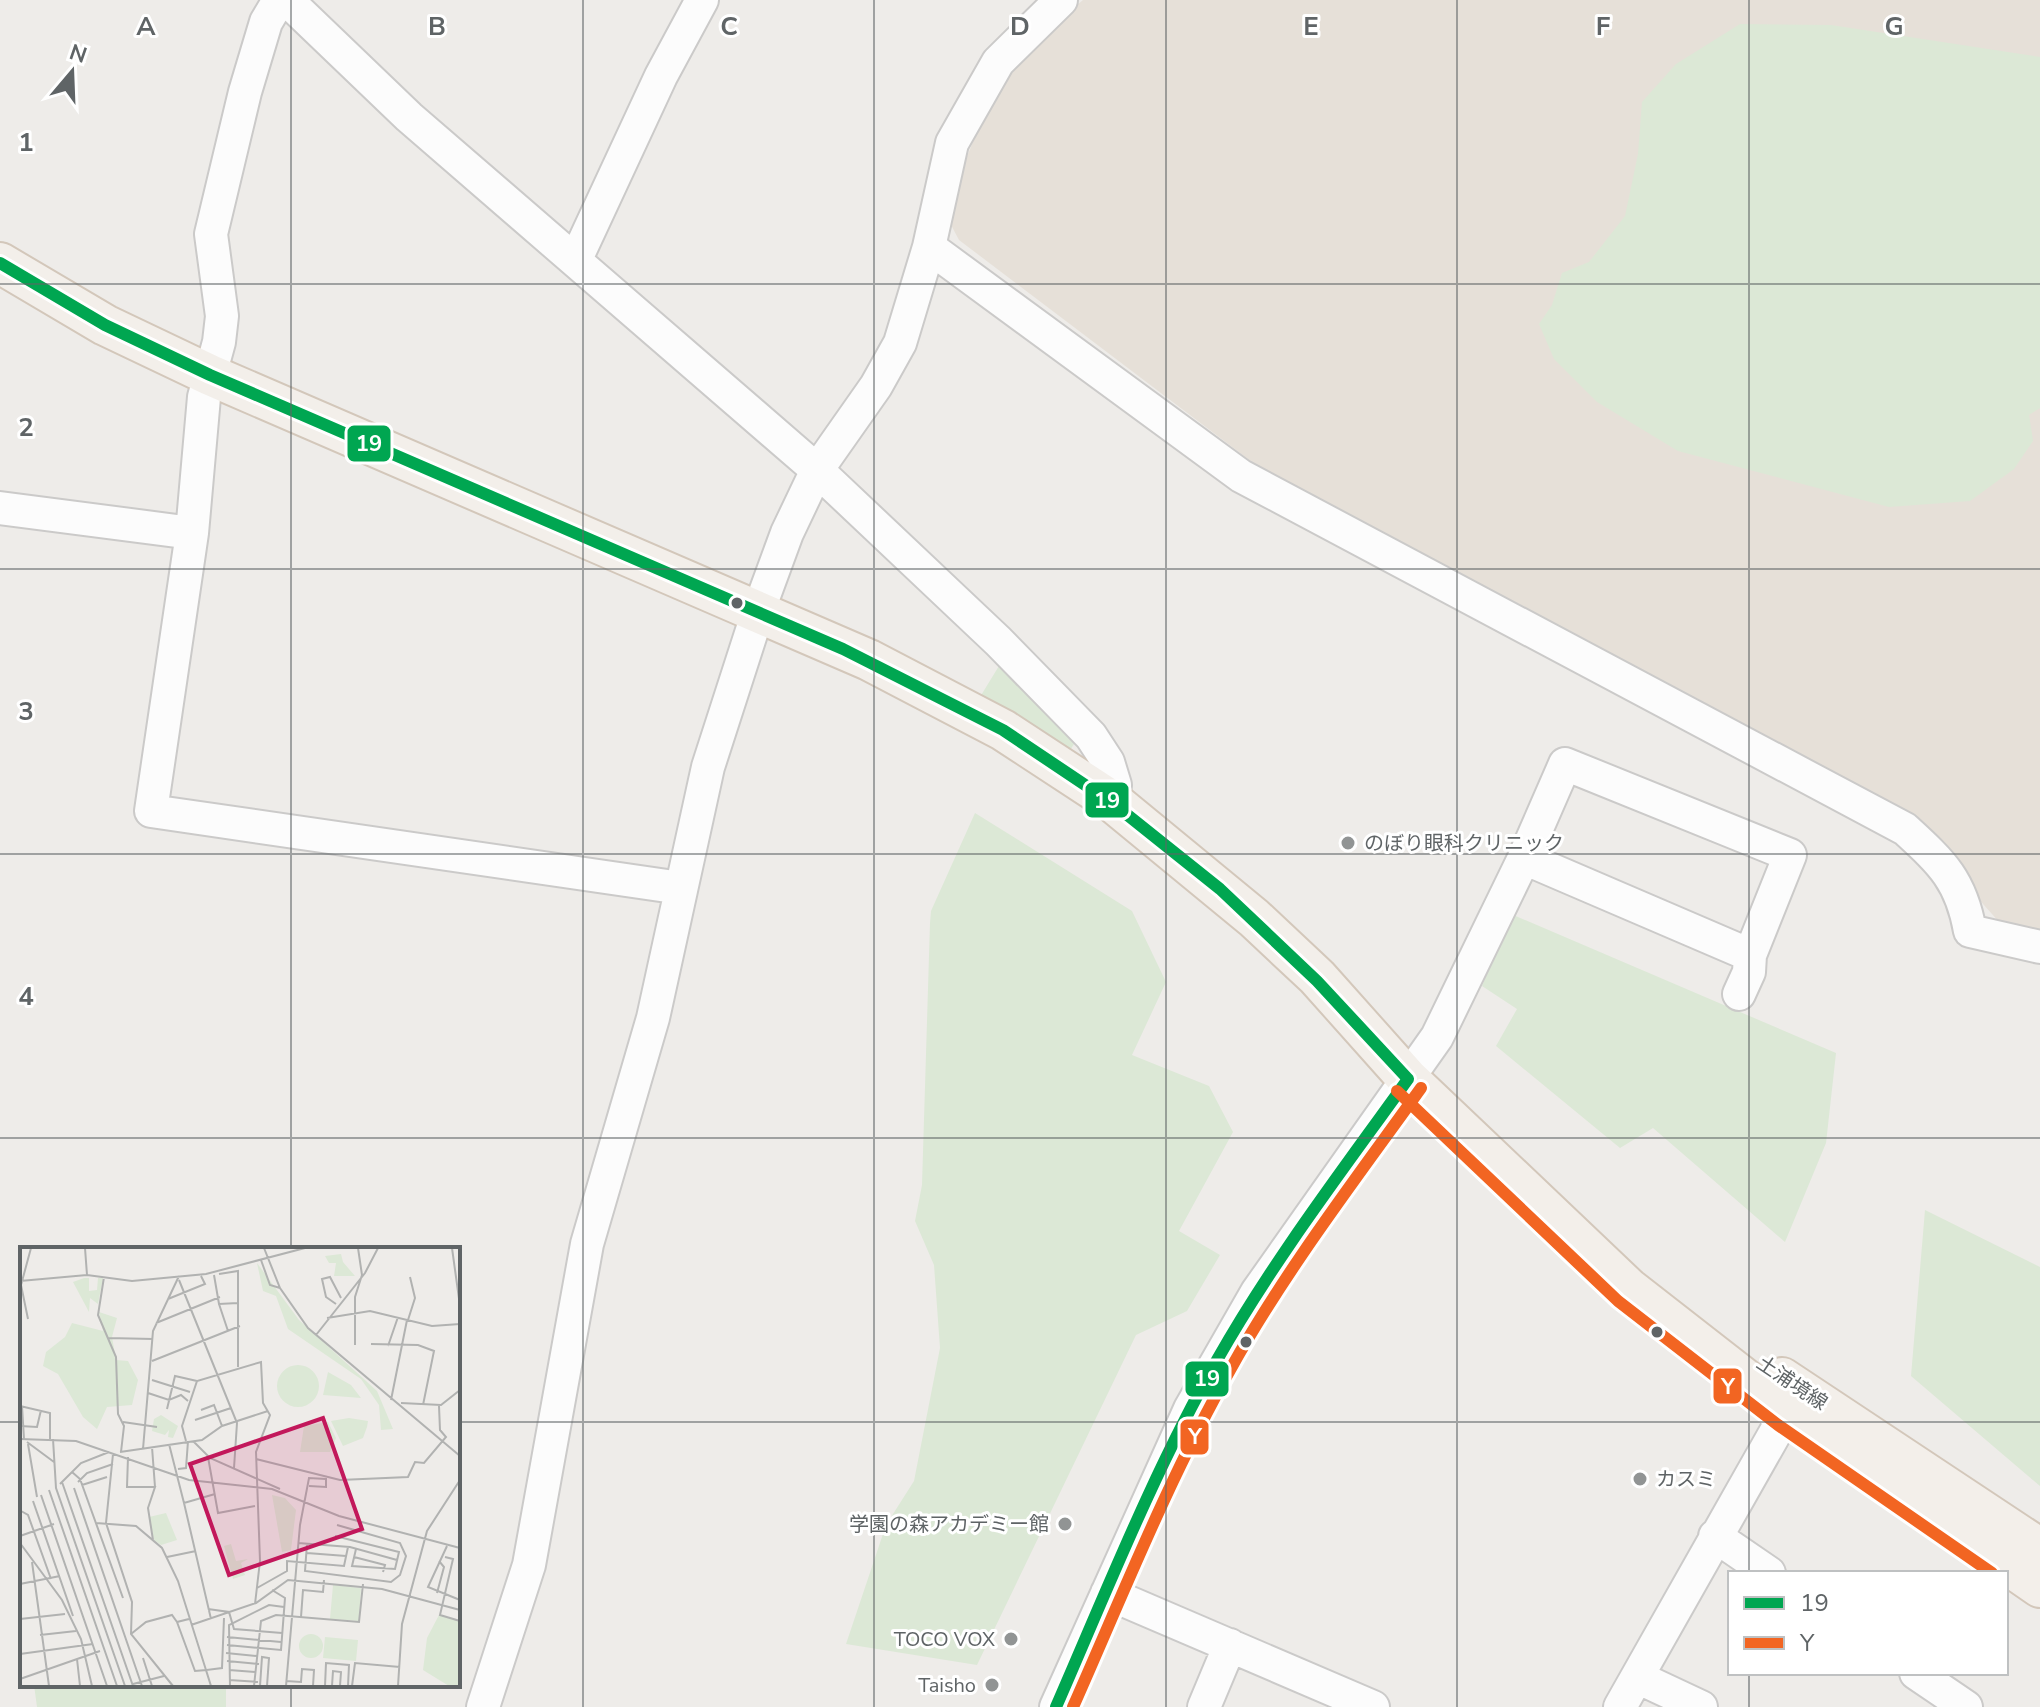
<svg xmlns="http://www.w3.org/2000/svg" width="2040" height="1707" viewBox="0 0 2040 1707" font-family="'Nunito Sans','Noto Sans JP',sans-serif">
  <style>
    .commercial { fill: #e6e0d8 }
    .green { fill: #dce8d6 }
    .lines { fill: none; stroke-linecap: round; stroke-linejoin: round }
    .minor-casing { stroke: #cbcac9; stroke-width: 36 }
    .major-casing { stroke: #d3c7ba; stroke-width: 44 }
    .minor { stroke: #fcfcfc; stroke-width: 32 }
    .major { stroke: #f3efea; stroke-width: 40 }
    .bus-1-casing { stroke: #fff; stroke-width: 18 }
    .bus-2-casing { stroke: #fff; stroke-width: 18 }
    .bus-1 { stroke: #00a651; stroke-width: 12 }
    .bus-2 { stroke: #f26522; stroke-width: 12 }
    .grid { fill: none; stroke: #5f6466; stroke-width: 2; stroke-opacity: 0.55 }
    .bus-dot { fill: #5f6466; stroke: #fff; stroke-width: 3 }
    .poi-dot { fill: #919494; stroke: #fff; stroke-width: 3 }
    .labels { text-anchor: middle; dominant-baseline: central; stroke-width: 6; stroke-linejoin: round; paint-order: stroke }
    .poi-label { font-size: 20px; fill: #5f6466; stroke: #fff; text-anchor: end }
    .street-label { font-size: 20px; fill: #5f6466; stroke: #fff }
    .inset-road { fill: none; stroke: #b1b2b1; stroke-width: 2 }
    .view { fill: #c2185b; fill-opacity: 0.15; stroke: #c2185b; stroke-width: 4 }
    .inset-edge { fill: none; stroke: #5f6466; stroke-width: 4 }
    .grid-label { font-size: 26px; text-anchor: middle; font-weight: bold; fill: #5f6466; stroke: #fff; stroke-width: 6; stroke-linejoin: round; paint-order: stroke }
    .line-badge { stroke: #fff; stroke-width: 3 }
    .badge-label { font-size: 22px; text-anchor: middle; font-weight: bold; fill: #fff }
  </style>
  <rect width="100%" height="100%" fill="#eeece9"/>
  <path class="commercial" d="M1083,0h957v933l-40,-10 -25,-28 -23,-40 -385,-212 -315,-181 -293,-222 -9,-17 -1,-21 39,-98 45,-61z"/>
  <path class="green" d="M1740,24l91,1 209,32v351l-11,7 4,26 -19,28 -44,32 -81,6 -211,-56 -81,-49 -43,-43 -15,-35 13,-19 10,-32 27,-11 36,-46 13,-62 4,-52 34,-38z
    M1002,661l79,73 -11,16 -90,-53z
    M975,813l157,98 34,71 -34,73 77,31 24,46 -54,99 41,24 -33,56 -51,24 -159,330 -131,-21 40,-119 28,-44 26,-133 -6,-83 -19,-44 7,-36 8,-262 1,-12z
    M1511,914l325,139 -10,90 -41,99 -132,-114 -33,20 -124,-102 21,-37 -35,-23z
    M1925,1210l115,57v219l-129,-110z
    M34,1685h192v22h-189z"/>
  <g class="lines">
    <defs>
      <path id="minor" d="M279,0l-13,22 -21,70 -34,142 11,82 -3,26 -15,55 -12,136 -41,278 530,77
        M287,0l122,117 408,353 181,171 93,95 17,26 7,23 -2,17
        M929,247l312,229 664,353c37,34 56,51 65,102l70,16
        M576,259l85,-183 41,-76
        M0,508l192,25
        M1739,994l10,-22 1,-17
        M1715,1536l54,37
        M1107,1593l266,114
        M1916,1673l50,34
        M1637,1677l64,30
        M483,1707l46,-142 58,-321 66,-226 55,-251 50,-155 29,-79 30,-63 59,-84 24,-43 29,-96 23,-104 46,-81 63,-62
        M1056,1707l134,-298 67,-117 180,-255 87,-179 41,-94 225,91 -40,100 -226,-97
        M1204,1707l26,-62
        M1620,1707l167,-295"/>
      <path id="major" d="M0,263l105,62 105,50 659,285 134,70 110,72 141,116 63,59 91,102 220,209 159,124 253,175
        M1782,1378l258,171"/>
    </defs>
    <use href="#minor" class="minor-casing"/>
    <use href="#major" class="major-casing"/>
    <use href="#minor" class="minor"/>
    <use href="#major" class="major"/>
    <defs>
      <path id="bus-1" d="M0,263l105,62 105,50 633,274 160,81 112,75 105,84 97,92 91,98
        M1056,1707c51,-117 98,-236 161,-347 56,-99 125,-189 191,-281"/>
      <path id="bus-2" d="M1397,1091l221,210 160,124 214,148
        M1073,1707c50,-113 96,-229 157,-337 55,-99 125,-190 191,-282"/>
    </defs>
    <use href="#bus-1" class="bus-1-casing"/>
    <use href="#bus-2" class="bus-2-casing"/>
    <use href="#bus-1" class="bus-1"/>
    <use href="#bus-2" class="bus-2"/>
  </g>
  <path class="grid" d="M291,0v1249M583,0v1707M874,0v1707M1166,0v1707M1457,0v1707M1749,0v1573M0,284h2040M0,569h2040M0,854h2040M0,1138h2040M0,1422h22M458,1422h1582M1749,1673v34M291,1685v22"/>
  <g class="bus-dot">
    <circle cx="737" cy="603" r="7"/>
    <circle cx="1657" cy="1332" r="7"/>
    <circle cx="1246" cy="1342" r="7"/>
  </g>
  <g class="poi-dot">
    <circle cx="1348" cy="843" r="8"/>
    <circle cx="1640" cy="1479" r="8"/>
    <circle cx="1065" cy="1524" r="8"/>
    <circle cx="1011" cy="1639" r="8"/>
    <circle cx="992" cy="1685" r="8"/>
  </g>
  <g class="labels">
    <g class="poi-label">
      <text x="1364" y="843" text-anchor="start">のぼり眼科クリニック</text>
      <text x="1656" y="1479" text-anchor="start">カスミ</text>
      <text x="1049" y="1524">学園の森アカデミー館</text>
      <text x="995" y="1639">TOCO VOX</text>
      <text x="976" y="1685">Taisho</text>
    </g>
    <g class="street-label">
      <text transform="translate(1792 1383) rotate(34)">土浦境線</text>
    </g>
  </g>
  <g transform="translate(20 1247)">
    <rect width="440" height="440" fill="#eeece9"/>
    <path d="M321,7l2,8 12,14h-21l2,-13h-7l-4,-7zM237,16l42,57 78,71 16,38 -12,1 -2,-25 -18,-26 -73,-50 -12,-33 -13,-5zM64,31h5v13l8,-1 1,-12h5l-5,26 -8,-6 -1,14 -16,-30zM79,65l18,6 -5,19 4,23 12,1 10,19 -6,25 -25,2 -10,22 -14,-12 -25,-43 -15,-8 3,-14 19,-15 7,-14 31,8zM257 139a21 21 0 1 1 42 0a21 21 0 1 1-42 0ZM308,125l23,13 10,13 -38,-3zM141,168l17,11 -5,12 -5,-1 1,-7 -4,5 -13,-4 2,-12zM329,171l19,3 -1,6 -4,11 -20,8 -12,-25zM308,175l8,16 -6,14h-30l4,-26zM252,248l13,3 11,12 -5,40 -9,2zM146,266l11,27 -16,5 -7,-5 -5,-23zM211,297l5,17 12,-2 -7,4 4,12 -12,4 -9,-33zM313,338l28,3 -2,33 -29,-2zM419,368l21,6v65h-11l-26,-16 4,-32zM279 399a12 12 0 1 1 24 0a12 12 0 1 1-24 0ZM305,390l33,3 -2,21 -33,-3z" fill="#dce8d6"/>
    <path class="inset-road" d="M65,1l2,27M244,1l16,40 28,40 152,128M432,1l8,58M241,13l9,25 10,3M199,27l19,-3v96M194,28l5,29 19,-1M84,30l-6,38 18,42 2,57 6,12 -3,26M159,33l58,143 -3,45M0,34l67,-6 45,6 74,-7 99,-26M148,52l37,-15 -4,-8M199,57l9,27M316,57l-10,-7 -4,-18 8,-2 11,21M307,71l43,-7 62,15 28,-2M8,72l-7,-34 10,-37M388,73l7,-22 -5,-21M136,76l64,-26M296,88l49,-62 13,-25M88,91l45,1M351,97l47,1 16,6 -11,54M335,98v-48l7,-22 -4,-27M368,99l10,-29M132,114l88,-35M132,133l38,12M128,146l21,7 12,-5 7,6M371,153l16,-80M381,156l40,2 19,-15M0,159l30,7v26M2,159l2,33M147,162l8,-33 22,5M181,163l13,-5 8,21M175,173l36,-12M103,175l34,5M0,179l17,1 4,-17M0,192l56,2 113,39 83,9 67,27 121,32M33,192l3,49 69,198M166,194l-4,-15 15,-45 64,-19 2,41 7,12 -14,37 4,109 -5,43M173,194l17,17 70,31M7,195l27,20M8,197l9,53M149,197l15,59 31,-9M132,200l3,40M123,202l10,-118 26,-55M100,205l82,-12 20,-14 46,-15M93,207l-7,69 26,79 -1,32 42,52M108,210l-1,30h28l-7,21 5,32M188,210l10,56 37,-7M236,212l84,21 68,-3 7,-15 9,1 22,-26 -6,-7 -1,-24M158,222l8,-1 2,-27M52,225l8,7 43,119M42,235l71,204M58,235l9,-9 26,-9M40,237l21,-21 28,-11M62,238l25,-8M54,241l68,198M29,243l68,196M21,248l66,191M13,254l40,115M164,256l27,116M1,264l7,4 23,64M76,276l40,3 26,22 16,33 28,89 -11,1 -18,-49 12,-3M0,289l34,-12M315,289l64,16 -4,17 -43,-3 4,-17M0,296l42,57 19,39 11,47M278,296l52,4 47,13M287,297l-2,27 86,11 9,-7 6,-19 -6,-13 -63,-18M427,299l-19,41 32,13M287,306l39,3M147,310l29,-6M334,310l31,8 -2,7M425,310l8,2 -13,56 20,6M12,315l17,124M0,337l40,-8M237,341l30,-17v-10l57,5 4,-19M417,346l7,-26 -5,-6M188,362l21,3 5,17 48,4M281,370l2,-27 20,2 1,-12M0,372l45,-5M171,378l65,-22 32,-23 94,9 78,21M111,387l15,-12 26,-7 5,7M20,388l36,-4M207,390l54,5M207,398l54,5 4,-52 -13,-8M206,406l31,3M0,407l73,-10M123,411l9,28M57,412l3,27M207,414l32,3M209,423l26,2M0,432l80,-28M209,433l29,2M266,434l15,1 1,-13 12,1 -1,16M113,437l31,-8M191,439l-5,-16 16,-2 2,-50M210,439l-1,-61 40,-20 15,2M234,439l7,-65 15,-6 83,7 4,-38M240,439l2,-29 7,1 -2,28M266,439l14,-161 9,-47 17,1v8l-17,-1M305,439l1,-23 23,2 -1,21M312,439l1,-15 8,1 -1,14M332,439l3,-23 45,4M378,439l4,-62 25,-93 33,-51"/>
    <path class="view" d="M303,171l39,111 -133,46 -39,-111z"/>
    <rect width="440" height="440" class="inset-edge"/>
  </g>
  <g class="grid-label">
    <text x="146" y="35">A</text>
    <text x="437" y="35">B</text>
    <text x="729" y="35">C</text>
    <text x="1020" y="35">D</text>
    <text x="1311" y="35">E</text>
    <text x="1603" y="35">F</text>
    <text x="1894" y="35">G</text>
    <text x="26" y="151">1</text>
    <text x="26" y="436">2</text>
    <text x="26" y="720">3</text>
    <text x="26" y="1005">4</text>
  </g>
  <g class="line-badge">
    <rect x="346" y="424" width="46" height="39" rx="8" fill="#00a651"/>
    <rect x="1084" y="781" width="46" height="38" rx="8" fill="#00a651"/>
    <rect x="1184" y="1360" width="46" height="38" rx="8" fill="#00a651"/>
    <rect x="1712" y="1367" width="31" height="38" rx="8" fill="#f26522"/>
    <rect x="1179" y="1418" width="31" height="38" rx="8" fill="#f26522"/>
  </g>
  <g class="badge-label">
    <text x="369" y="451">19</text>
    <text x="1107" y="808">19</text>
    <text x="1207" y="1386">19</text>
    <text x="1728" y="1394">Y</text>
    <text x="1195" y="1444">Y</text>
  </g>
  <rect x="1728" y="1571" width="280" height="104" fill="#ffffff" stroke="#bfc1c2" stroke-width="2"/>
  <rect x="1744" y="1597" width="40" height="12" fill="#00a651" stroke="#bfc1c2" stroke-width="2"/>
  <text x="1800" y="1611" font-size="24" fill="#5f6466">19</text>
  <rect x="1744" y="1637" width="40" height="12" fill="#f26522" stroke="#bfc1c2" stroke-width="2"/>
  <text x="1800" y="1651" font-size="24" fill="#5f6466">Y</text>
  <g transform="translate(72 72) rotate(19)" stroke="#ffffff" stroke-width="6" paint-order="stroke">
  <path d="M0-6L14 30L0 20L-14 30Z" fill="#5f6466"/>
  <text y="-12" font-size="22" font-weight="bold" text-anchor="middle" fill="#5f6466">N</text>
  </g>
</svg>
